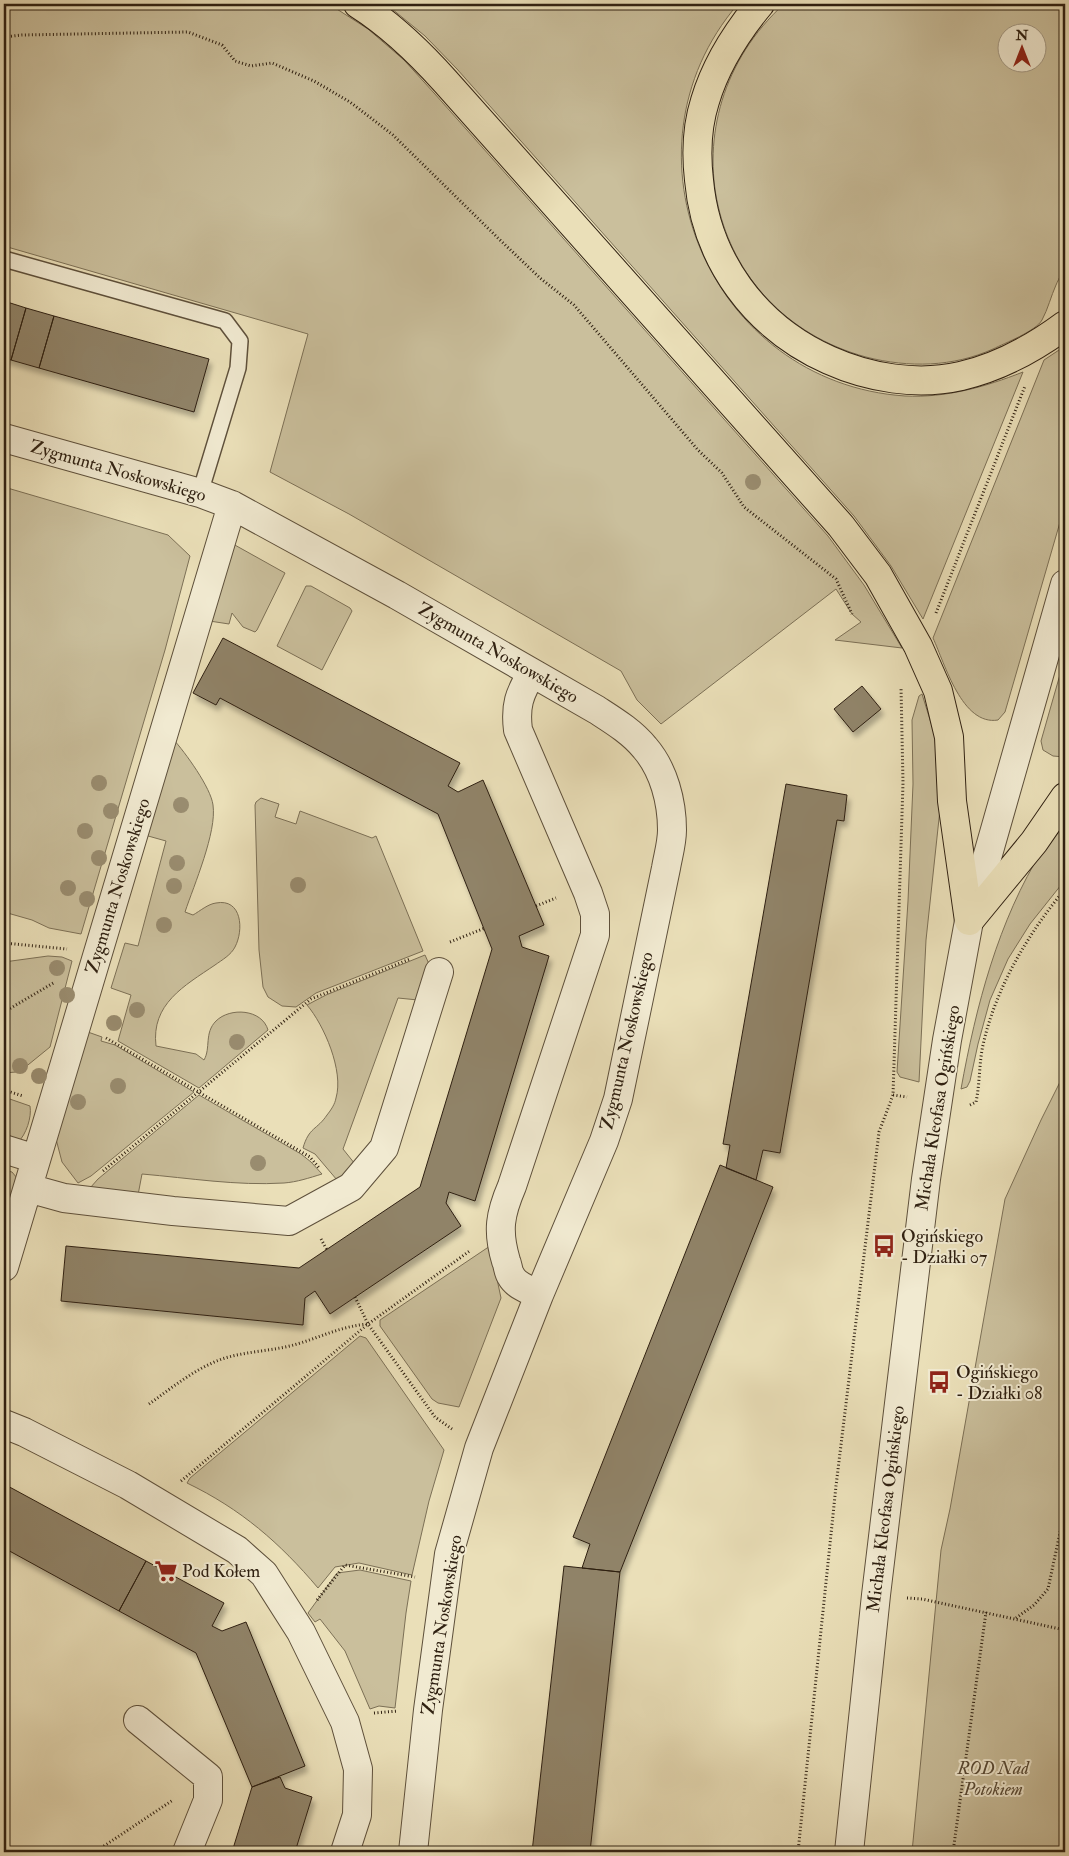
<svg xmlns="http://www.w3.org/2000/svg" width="1069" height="1856" viewBox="0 0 1069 1856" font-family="'IM FELL Double Pica',serif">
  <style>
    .green { fill: #cabf9c; stroke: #7c7056; fill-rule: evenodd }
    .building { fill: #908368; stroke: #2f2011; filter: url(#shadow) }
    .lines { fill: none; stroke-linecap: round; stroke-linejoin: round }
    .service-casing { stroke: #5e503b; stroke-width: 18 }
    .minor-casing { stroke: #5e503b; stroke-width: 30 }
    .tertiary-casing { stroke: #5e503b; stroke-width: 30 }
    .primary-casing { stroke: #2f2011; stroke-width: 30 }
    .path { stroke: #2f2011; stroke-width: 3; stroke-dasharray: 1 2.5; stroke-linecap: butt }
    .service { stroke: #f1ead1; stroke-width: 15 }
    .minor { stroke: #f1ead1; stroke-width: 28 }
    .tertiary { stroke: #f1ead1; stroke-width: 28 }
    .primary { stroke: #eadfb8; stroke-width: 28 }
    .tree { fill: #998c6f }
    .labels { text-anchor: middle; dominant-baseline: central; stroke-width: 4; stroke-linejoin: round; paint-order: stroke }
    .street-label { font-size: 18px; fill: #2f2011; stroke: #f1ead1 }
    .poi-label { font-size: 18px; fill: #2f2011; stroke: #f1ead1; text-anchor: start }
    .park-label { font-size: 18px; font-style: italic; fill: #564834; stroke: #f1ead1 }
  </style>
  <defs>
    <filter id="shadow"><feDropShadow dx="3" dy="5.5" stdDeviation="2.5" flood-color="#0004"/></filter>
  </defs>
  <rect width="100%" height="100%" fill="#eadfb8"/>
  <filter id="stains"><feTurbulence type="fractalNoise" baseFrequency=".004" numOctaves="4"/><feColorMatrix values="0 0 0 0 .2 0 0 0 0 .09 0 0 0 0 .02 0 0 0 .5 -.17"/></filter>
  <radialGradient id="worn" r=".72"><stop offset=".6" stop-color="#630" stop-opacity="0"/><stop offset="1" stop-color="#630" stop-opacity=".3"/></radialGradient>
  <path class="green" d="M4,4h325l39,25 36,31 30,33 394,443 36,49 38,63 -67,-8 26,-18 -9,-8 -16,-25 -175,135 -24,-24 -16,-29 -272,-157 -79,-42 38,-138 -304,-88z
    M386,4h352c-127,148 -27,379 167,392 41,2 80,-9 118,-24l-100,247 -32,-53 -37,-50 -397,-447 -32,-33z
    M784,4h281c0,60 0,121 0,182 0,17 0,35 0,53 0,7 2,16 0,24 -1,7 -6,15 -9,22 -5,11 -8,24 -14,35 -6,11 -37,23 -49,29 -40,18 -84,19 -127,8 -162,-44 -205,-241 -82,-353zM1006,32h30v30h-30z
    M1065,346v159l-60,207 -7,8c-36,6 -53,-56 -65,-82l111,-278z
    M4,487l164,48 22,21 -25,94 -84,284 -32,-6 -17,-8 -28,-8z
    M233,544l52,29 -28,57 -2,2 -12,-5 -11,-14 -3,11 -26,-4z
    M306,586h5l39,22 2,3 -30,59 -45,-24z
    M1065,657v100l-12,-1 -10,-6 -2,-9z
    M922,694l14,45 5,61 -15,140 -7,142 -19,-5 -3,-5 11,-171 5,-117 -1,-64 7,-24z
    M173,739c12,13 38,49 40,66 4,27 -19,80 -28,107l8,3c7,-4 15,-11 23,-12 26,-5 28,27 19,44 -4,8 -13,13 -20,18 -31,21 -64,39 -59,81l40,8 8,6c7,-12 0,-27 12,-39 14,-14 46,-12 52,9l-69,58 -81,-47 13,-46 -20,-7 14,-45 13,3 28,-105 -25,-7z
    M261,798l18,6 -4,13 21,7 4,-13 72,27 4,-2 47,115 -107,42 -20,14 -14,-1 -14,-9 -5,-10 -4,-37 -4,-145 1,-3z
    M1065,819v61l-35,44 -22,35 -18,41 -12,44 -8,37 -3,6 -6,2c15,-83 37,-168 82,-240 7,-10 15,-20 22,-30z
    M425,955l4,9 -11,36 -20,-2 -55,151 12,15 -10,11 -8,5 -22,-26 -12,-6c6,-21 14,-18 24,-33 4,-5 8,-11 9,-17 8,-27 -12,-73 -29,-93l19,-10z
    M48,956l14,1 10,4 -22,86 -27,22 -7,3 -12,1v-111z
    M85,1031l17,6 -1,4 14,4 79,47 -103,84 -13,7 -16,-21 -6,-23z
    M1065,1072v780h-153l29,-302 9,-41 55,-310 36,-79z
    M199,1095l102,59 10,8 11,12c-13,4 -25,8 -38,9 -47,3 -95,-5 -142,-9l-4,21 -48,-7 8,-9z
    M4,1097l26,9c2,11 -4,29 -12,36h-14z
    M4,1170l8,2 5,6 -13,56z
    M490,1246l11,52 -42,109 -21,-4 -6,-4 -52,-73v-6z
    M360,1336l6,2 78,112 -15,51 -17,74 -53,-12 -24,4 -17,21c-38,-45 -77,-79 -131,-105l3,-5z
    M360,1570l51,11 -5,32 -11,95 -16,-2 -9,3 -25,-58 -25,-32 -5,3 -7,-9 29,-40z"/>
  <path class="building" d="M4,301l22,7 -15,52 -7,-2z
    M26,308l28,8 -15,52 -28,-8z
    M54,316l155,43 -15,53 -155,-44z
    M223,638l237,125 -12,23 10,6 25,-12 61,145 -25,11 3,11 27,9 -74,245 -26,-9 -3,11 15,23 -131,88 -15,-23 -10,7 -2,27 -242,-24 5,-55 233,22 121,-81 72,-238 -54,-135 -218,-116 -4,7 -23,-12z
    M862,686l19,23 -28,23 -19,-23z
    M786,784l61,11 -3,26 -7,-1 -57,333 -17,-3 -7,30 -30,-12 4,-23 -7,-1z
    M720,1165l53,22 -153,385 -38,-4 8,-24 -17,-7z
    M4,1484l142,77 -27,50 -115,-63z
    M146,1561l78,42 -12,23 10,5 24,-9 59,144 -53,21 -56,-134 -77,-42z
    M564,1566l56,6 -30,280h-58z
    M280,1777l5,11 27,9 -17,55h-63l20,-65z"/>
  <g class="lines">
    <defs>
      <path id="service" d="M4,259l221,62 15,20 -2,27 -38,125"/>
      <path id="minor" d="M4,438l196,55 32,12 165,90 200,115c17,11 35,22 48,38 19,22 27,54 27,82 0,13 -4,26 -6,38l-48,231 -14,42 -65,154 -60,153 -30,106 -21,156 -15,142
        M532,673c-13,21 -17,33 -14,57l70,163 7,21v21l-83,251c-12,28 -15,45 -6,75 2,4 2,11 5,15 5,10 19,14 28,19
        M4,1149l32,10
        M28,1188l36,10 109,13 116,10 62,-34 33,-39 55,-176
        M4,1267l228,-762
        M4,1424l20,8 104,53 109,65 27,24 37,58 44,90 13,47 -1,46 -12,37
        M138,1720l70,57v23l-21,52"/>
      <path id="tertiary" d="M849,1852l27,-257 50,-416 21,-139 22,-119 96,-337"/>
      <path id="primary" d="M358,4c33,21 61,48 87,77l396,445 37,49 40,71 20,45 11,46 3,64 17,120
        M760,4c-24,29 -44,60 -55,97 -8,25 -9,53 -6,79 7,80 56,147 130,180 40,18 88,26 132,16 39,-9 73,-28 104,-51
        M969,921l65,-79 31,-45"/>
    </defs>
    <use href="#service" class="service-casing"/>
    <use href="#minor" class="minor-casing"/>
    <use href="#tertiary" class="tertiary-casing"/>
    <use href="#primary" class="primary-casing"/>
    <path class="path" d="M4,37l18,-2 166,-3 34,13 13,16 16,5 21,-3 42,18 36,21 43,33 106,104 41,39 34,27 124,145 24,23 22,34 92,72 16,35
      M1061,294l4,-11
      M936,613l89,-227
      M536,906l20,-8
      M450,942l35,-14
      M4,943l63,6
      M4,1012l51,-30
      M106,1038l204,119 10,12
      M4,1090l19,6
      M893,1095l14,2
      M970,1105l6,-3c4,-19 3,-39 7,-57 13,-58 45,-111 82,-156
      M103,1171l208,-172 99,-40
      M321,1239l6,11
      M355,1297l13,27
      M149,1404c24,-17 48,-37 76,-46 23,-7 49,-7 72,-14 24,-7 45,-18 71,-20l67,93 17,12
      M181,1481l187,-157 103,-74
      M907,1598l15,1 143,31
      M317,1600l28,-35 70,12
      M1016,1618l18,-13 14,-16 17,-80
      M374,1713l24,-2
      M95,1852l78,-52
      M798,1852l38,-366 43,-354 14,-37 10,-312 -2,-96
      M953,1852l33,-240"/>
    <use href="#service" class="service"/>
    <use href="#minor" class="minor"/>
    <use href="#tertiary" class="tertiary"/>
    <use href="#primary" class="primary"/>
  </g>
  <g class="tree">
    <circle cx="753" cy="482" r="8"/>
    <circle cx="99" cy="783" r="8"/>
    <circle cx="181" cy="805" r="8"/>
    <circle cx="111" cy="811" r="8"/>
    <circle cx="85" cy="831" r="8"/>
    <circle cx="99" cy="858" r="8"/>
    <circle cx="177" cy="863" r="8"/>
    <circle cx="298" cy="885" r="8"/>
    <circle cx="174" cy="886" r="8"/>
    <circle cx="68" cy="888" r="8"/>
    <circle cx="87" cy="899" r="8"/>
    <circle cx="164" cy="925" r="8"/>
    <circle cx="57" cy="968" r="8"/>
    <circle cx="67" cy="995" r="8"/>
    <circle cx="137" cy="1010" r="8"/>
    <circle cx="114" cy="1023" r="8"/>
    <circle cx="237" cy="1042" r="8"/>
    <circle cx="20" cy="1066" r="8"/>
    <circle cx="39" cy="1076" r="8"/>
    <circle cx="118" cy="1086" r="8"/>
    <circle cx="78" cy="1102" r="8"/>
    <circle cx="258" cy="1163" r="8"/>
  </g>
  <defs>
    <symbol id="bus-bare" viewBox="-9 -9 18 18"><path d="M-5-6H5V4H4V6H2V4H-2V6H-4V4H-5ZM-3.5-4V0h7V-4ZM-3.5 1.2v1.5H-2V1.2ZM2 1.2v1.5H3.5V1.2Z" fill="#8f2418" stroke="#f1ead1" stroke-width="2.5" paint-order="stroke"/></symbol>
    <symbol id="supermarket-bare" viewBox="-9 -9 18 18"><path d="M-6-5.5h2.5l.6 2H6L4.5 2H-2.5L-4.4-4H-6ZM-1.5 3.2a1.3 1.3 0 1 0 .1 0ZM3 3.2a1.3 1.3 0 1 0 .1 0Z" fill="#8f2418" stroke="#f1ead1" stroke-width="2.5" paint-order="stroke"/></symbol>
  </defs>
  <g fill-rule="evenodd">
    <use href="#bus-bare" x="868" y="1230" width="32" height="32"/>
    <use href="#bus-bare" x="923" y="1366" width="32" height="32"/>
    <use href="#supermarket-bare" x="150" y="1555" width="32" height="32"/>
  </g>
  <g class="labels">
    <g class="street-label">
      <text transform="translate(118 471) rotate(16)">Zygmunta Noskowskiego</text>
      <text transform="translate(498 653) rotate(30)">Zygmunta Noskowskiego</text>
      <text transform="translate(118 886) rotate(-73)">Zygmunta Noskowskiego</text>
      <text transform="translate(627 1041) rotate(-77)">Zygmunta Noskowskiego</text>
      <text transform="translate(938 1108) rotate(-81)">Michała Kleofasa Ogińskiego</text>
      <text transform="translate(886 1509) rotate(-83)">Michała Kleofasa Ogińskiego</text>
      <text transform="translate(442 1625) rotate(-81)">Zygmunta Noskowskiego</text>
    </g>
    <g class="poi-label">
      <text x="901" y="1236">Ogińskiego<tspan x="901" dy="21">- Działki 07</tspan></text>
      <text x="956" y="1372">Ogińskiego<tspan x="956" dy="21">- Działki 08</tspan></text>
      <text x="182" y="1571">Pod Kołem</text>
    </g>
    <g class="park-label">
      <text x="993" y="1768">ROD Nad<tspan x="993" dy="21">Potokiem</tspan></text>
    </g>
  </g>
  <rect width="1069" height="1856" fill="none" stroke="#eadfb8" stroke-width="20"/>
  <rect x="5" y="5" width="1059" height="1846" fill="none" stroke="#2f2011" stroke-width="2.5"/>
  <rect x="10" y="10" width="1049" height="1836" fill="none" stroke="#2f2011"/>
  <g transform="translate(1022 48)"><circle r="24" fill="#f1ead1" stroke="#a39984"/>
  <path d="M0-4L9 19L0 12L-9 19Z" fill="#8f2418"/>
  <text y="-8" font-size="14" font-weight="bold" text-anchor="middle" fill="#2f2011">N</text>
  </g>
  <rect width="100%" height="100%" filter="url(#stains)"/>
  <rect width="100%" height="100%" fill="url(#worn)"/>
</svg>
